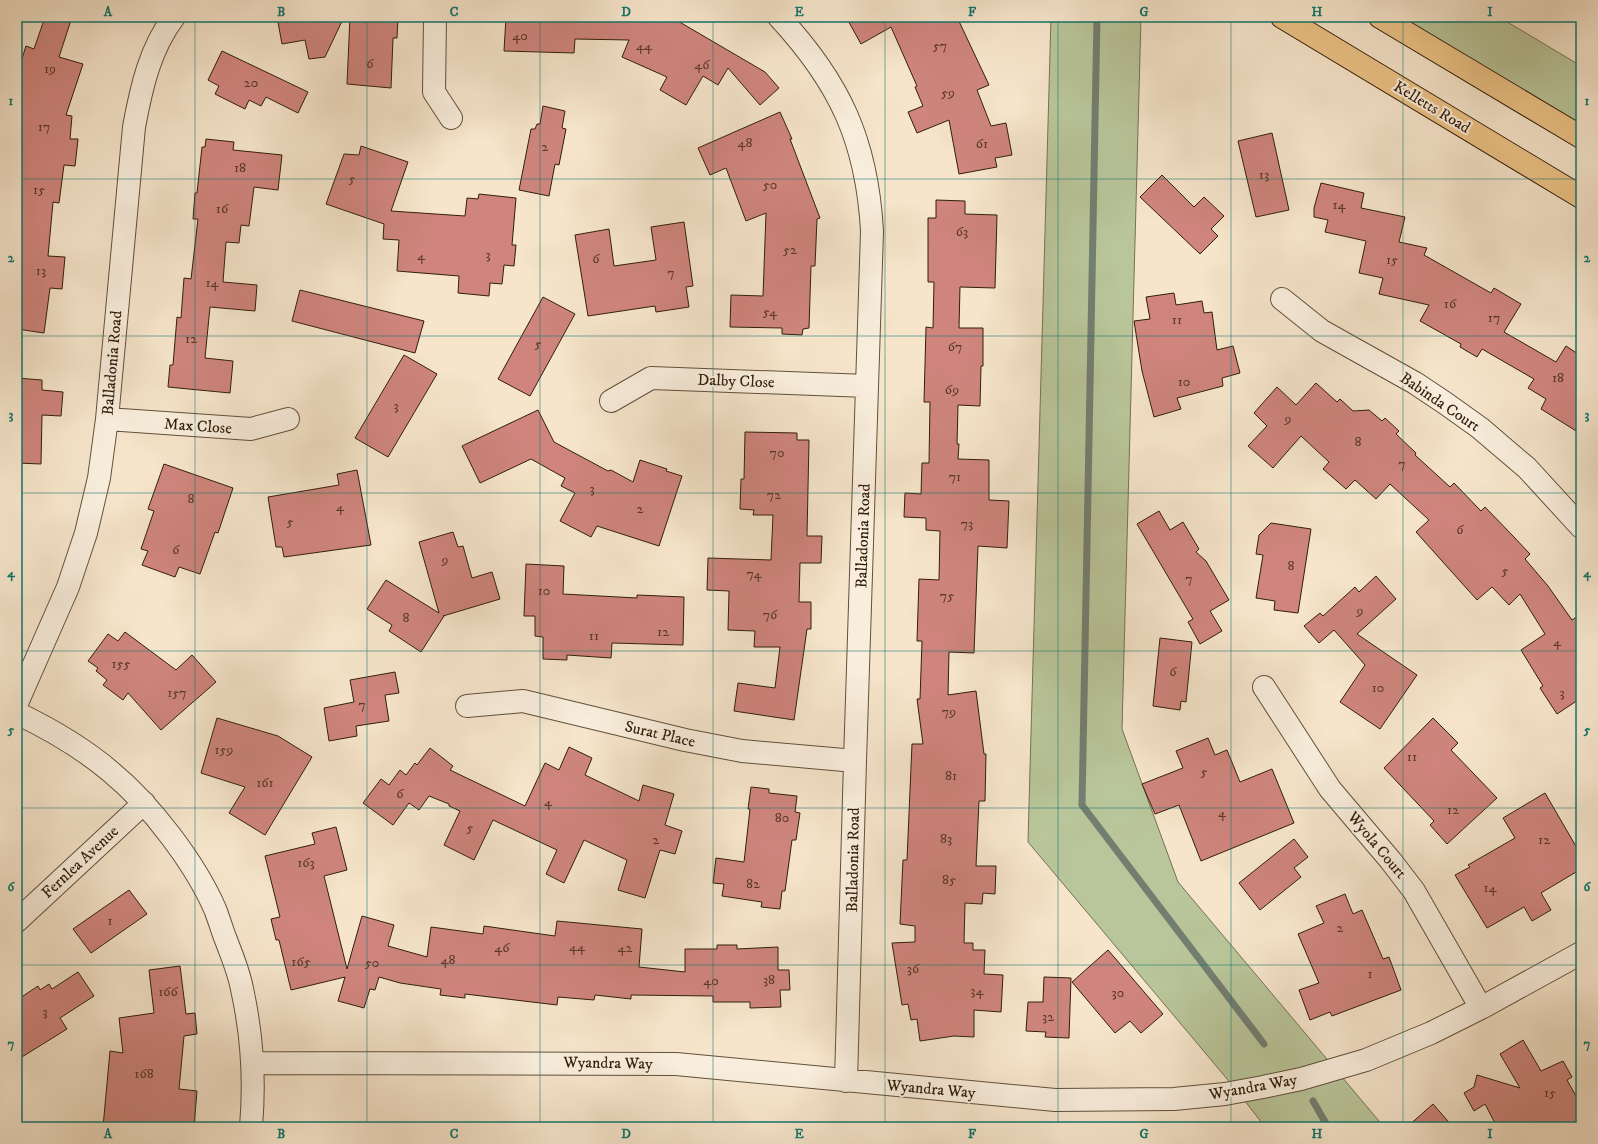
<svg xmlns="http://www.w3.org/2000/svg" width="1598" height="1144" viewBox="0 0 1598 1144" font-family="'IM FELL DW Pica',serif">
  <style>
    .green { fill: #b9c59a; stroke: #757252 }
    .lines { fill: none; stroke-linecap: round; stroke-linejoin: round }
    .stream { stroke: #727f70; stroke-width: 7 }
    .building { fill: #cf857d; stroke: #311e0a }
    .minor-casing { stroke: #62503a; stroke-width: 24 }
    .primary-casing { stroke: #311e0a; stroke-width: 24 }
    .minor { stroke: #f9eedd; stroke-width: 22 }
    .primary { stroke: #ebc286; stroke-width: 22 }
    .grid { fill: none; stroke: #0f766e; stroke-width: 1; stroke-opacity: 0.55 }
    .labels { text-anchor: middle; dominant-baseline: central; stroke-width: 4; stroke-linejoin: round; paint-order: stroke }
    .number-label { font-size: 14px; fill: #583827 }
    .street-label { font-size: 16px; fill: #311e0a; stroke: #f9eedd }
    .neatline { fill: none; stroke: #0f766e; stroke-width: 1.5 }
    .grid-label { font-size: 13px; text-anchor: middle; font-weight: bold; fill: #0f766e }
  </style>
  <rect width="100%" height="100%" fill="#f6e5cb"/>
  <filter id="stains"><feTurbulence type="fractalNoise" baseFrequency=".005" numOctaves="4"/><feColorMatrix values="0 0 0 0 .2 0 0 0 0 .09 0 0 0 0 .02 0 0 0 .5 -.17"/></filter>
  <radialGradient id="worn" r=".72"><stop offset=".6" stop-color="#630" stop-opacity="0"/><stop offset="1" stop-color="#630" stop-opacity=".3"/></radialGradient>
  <path class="green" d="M1051,17h90l-19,712 56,153 206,245h-119l-27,-35 -210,-250z
    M1380,17h119l82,49v71z"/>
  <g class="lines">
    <path class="stream" d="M1097,17l-15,788 182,239
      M1313,1101l15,26"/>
  </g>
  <path class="building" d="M45,17h27l-13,40 24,7 -17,51 6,1 -2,23h8l-3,27 -11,-1 -5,38 -6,-1 -5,54 17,1 -3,32 -12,-1 -6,45 -27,-4v-255l9,-28 8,3z
    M277,17h67l-19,40 -16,2 -4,-19 -23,4z
    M350,17h48l-1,21h-4l-2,50 -44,-4z
    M506,17h165l94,55 14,16 -19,17 -32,-37 -10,17 -15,-9 -17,29 -26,-15 7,-13 -45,-20 7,-17 -54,-1 -1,14 -70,-2z
    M846,17h111l32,68 -12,5 14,36 15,-3 6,32 -17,3 2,9 -38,7 -10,-54 -32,13 -9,-21 15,-6 -8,-19 2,-1 -26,-59 -30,17z
    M222,51l86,41 -10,21 -32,-16 -5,9 -12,-6 -4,9 -30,-15 4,-8 -11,-6z
    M543,106l22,5 -3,17 4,1 -7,36 -4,-1 -6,32 -30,-6 12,-61h4l2,-5h3z
    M780,112l12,27h-2l30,79 -3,1 -2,47h-4l-2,62 -6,1 -1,6 -20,-1v-6l-52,-1 1,-32 32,1 3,-83 -20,8 -20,-53 -16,7 -12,-27z
    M1272,133l17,77 -33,7 -18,-76z
    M206,139l28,3 -1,8 49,5 -4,35 -24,-3 -5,39 -8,-1 -2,18 -13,-1 -3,40 34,3 -2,26 -45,-4 -5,51 28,3 -3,32 -62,-6 2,-22h3l4,-48 4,1 3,-40 7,1 7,-60h-5l2,-26h2l5,-46h3z
    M361,146l47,16 -17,49 74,5 2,-18 11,1 1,-5 37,4 -4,47h4l-2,21 -10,-1 -2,19 -12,-1 -1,13 -31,-3 1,-17 -62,-5 2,-31 -16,-1 1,-15 -58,-20 18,-50 15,1z
    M1162,175l32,32 10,-10 20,19 -13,13 7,7 -18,18 -60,-57z
    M1321,183l43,10 -3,15 44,9 -6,25 28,6 -3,7 67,38 3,-5 27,16 -17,28 52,30 10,-16 15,10v78l-40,-25 5,-10 -18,-11 6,-9 -52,-30 -5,8 -17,-10 1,-3 -41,-23 9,-16 -50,-11 4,-16 -24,-5 7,-32 -41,-9 3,-12 -14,-3v-9z
    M936,200l29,1v13l32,1 -2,73 -35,-1 -1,41h24v38h-2l-1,40 -22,-1 -1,39h2l-1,15 31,1v40l20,1 -2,47 -29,-2 -4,107 -25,-1 -1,43 28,-4 8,63h2l-1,47h-6l-3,65h20l-1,28 -12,-1 -1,11 -17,-1 -1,40h9v7h12l-1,24 19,1 -2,37 -27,-2v27l-20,-1 -34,5 -3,-22 -6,1 -3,-16 -6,1 -10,-62 23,-1v-16l-15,-2 3,-64h4l5,-116h11l-6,-45h3l2,-58h-5l2,-62 20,1 1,-49 -14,-1v-12l-22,-1 1,-24 16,1 1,-31h7l1,-61h-6l2,-75 7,1 1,-46h-6v-64h8z
    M684,222l9,64 -7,1 3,20 -33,5 -1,-6 -67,10 -13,-81 34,-6 5,37 42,-6 -5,-33z
    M300,290l124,31 -9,32 -123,-32z
    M1174,293l2,12 26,-4 2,12 8,-1 5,38 16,-4 7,27 -18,5 1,8 -46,12 4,11 -27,8 -12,-46 -8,-50 16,-2 -4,-22z
    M543,297l32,17 -45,82 -32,-17z
    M404,355l33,19 -49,83 -33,-19z
    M17,378l25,2v10l21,2 -2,24 -19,-1 -1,49 -24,-1z
    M1316,383l21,19 3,-3 13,12 16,-1 13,11 3,-3 14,13 -3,3 20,19 -1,2 35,32 4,-4 27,28 4,-4 28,29 17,18 -5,5 23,27 24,34 9,-6v84l-24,16 -17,-26 3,-2 -22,-36 24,-16 -25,-40 -11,11 -17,-18 -15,13 -61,-68 13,-12 -39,-36 -14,15 -21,-19 -9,9 -23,-20 6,-7 -28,-26 -28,32 -25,-22 19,-20 -13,-13 23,-26 19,18z
    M538,410l16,32 54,29 3,-1 22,12 7,-22 27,9 -1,2 16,5 -23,70 -62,-20 -6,11 -31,-16 15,-28 -14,-7 4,-8 -34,-19 -51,24 -18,-37z
    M745,432l52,1v7h12l-2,96h15l-1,27h-21l-1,39h12v27h-4l-13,91 -60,-9 4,-28 37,5 5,-41h-26l1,-16 -27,-1 1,-39 -22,-1 1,-32 63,2 2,-45h-20l1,-5 -14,-1 1,-30h3z
    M164,464l69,24 -15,45 -3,-1 -15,42 -21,-7 -4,10 -33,-12 6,-14 -7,-2 13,-38 -6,-2z
    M357,470l14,75 -87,12 -2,-10h-6l-8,-50 71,-12 -2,-11z
    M1159,511l11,19 13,-8 16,27 -3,3 10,9 23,39 -19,11 12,20 -22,13 -12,-22 5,-3 -56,-95z
    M1271,523l40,6 -13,84 -24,-3 1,-9 -19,-3 7,-43 -7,-1 3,-19z
    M453,532l5,15 5,-1 9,32 20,-6 8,27 -57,17h1l-23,36 -32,-21 3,-6 -25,-16 19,-29 53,33 -20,-71z
    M526,564l38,2 -1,28 74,4v-3l47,2 -1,48 -71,-2 -1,15 -44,-3v5l-24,-1v-22l-8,-1v-20h-11z
    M1376,576l20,23 -39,35 60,41 -37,54 -40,-27 25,-37 -31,-35 -15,13 -15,-17 16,-13 3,3 32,-29 4,5z
    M125,632l51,38 16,-15 24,27 -55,48 -33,-37 -5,7 -20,-15 4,-5 -11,-9 2,-3 -10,-7 20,-27 10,7z
    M1160,638l32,4 -6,60 -5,-1 -1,9 -27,-4z
    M395,672l4,21 -14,2 4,26 -33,5 1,10 -28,5 -5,-33 30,-6 -4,-22z
    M217,718l61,18 34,21 -47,78 -36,-22 16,-26 -44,-14z
    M1433,718l25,25 -7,7 46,48 -50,46 -17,-19 4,-4 -50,-53z
    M1208,738l7,17 12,-5 13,32 32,-13 22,54 -93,38 -22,-56 -24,9 -13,-30 41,-16 -7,-17z
    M569,747l23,11 -7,17 54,26 4,-16 31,9 -9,31 17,6 -7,23 -15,-4 -15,48 -27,-8 9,-30 -43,-20 -20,43 -18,-9 11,-24 -64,-30 -19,40 -30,-15 16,-34 -11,-5v-2l-20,-8 -10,14 -10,-7 -16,22 -30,-22 18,-24 8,6 11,-15 6,5 9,-12 2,2 13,-17 23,18 -3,4 75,36 20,-43 14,7z
    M751,787l18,2v4l28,3 -2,16 5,1 -4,27h-4l-7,51h-3l-2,18 -19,-2 1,-5 -40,-6 2,-12 -11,-1 3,-25 28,4 6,-53h-2z
    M1545,793l36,62v14l-40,24 10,17 -19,11 -8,-14 -37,21 -32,-53 15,-8 -2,-2 47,-27 -12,-20z
    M336,827l11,43 -23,6 23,93 15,-53 32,9 -6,21 39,11 4,-30 52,7 1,-8 71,10 2,-15 85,8 -3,38 46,5v-23h32v-4h20v4l41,-2v23h11l1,20h-10l1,17 -31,1v-6h-37v-6l-82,-1v4l-36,-4 -1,5 -36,-3 -1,8 -92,-11v4l-25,-3 1,-6 -41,-6 -21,-6 -4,13 -5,-1 -6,19 -26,-7 7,-24 -54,13 -12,-50h-3l-5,-21 9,-2 -15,-61 50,-12 -3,-11z
    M1294,839l14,18 -14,11 7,9 -41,33 -21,-27z
    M129,890l18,24 -56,39 -18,-24z
    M1345,894l8,20 9,-4 21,49 6,-2 12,33 -69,26 -2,-4 -20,8 -11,-30 20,-7 -21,-49 26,-11 -8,-17z
    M1108,950l55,64 -22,19 -11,-12 -15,12 -43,-51z
    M180,966l6,48 9,-1 2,21 -13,2 -5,53 18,2 -3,36h-91l7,-76 13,2 -4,-35 35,-5 -5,-43z
    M78,972l16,24 -34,22 7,11 -50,31v-60l21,-14 2,4 9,-6 3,5z
    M1044,977l27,1 -2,60 -24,-1 1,-5 -20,-1 2,-29h15z
    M1523,1040l18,31 22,-10 9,16 -5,3 14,25v22h-84l-12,-23 -11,7 -10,-18 10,-6 3,-12 43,13 -20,-34z
    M1433,1104l20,23h-46z"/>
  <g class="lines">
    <defs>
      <path id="minor" d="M435,17l-1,75 17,26
        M779,17c61,66 88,124 93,214l-17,530 -9,320
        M1282,299l40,32 93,52 30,20 35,25 47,40 54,59
        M611,401l40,-23 216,8
        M107,419l144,10 37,-10
        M1264,687l66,102 61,72 23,30 67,117
        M17,703l51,-116 18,-54 13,-55 8,-59 27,-292c7,-38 16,-79 40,-110
        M467,706l56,-5 162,39 57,11 113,10
        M17,713c33,16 66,35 94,59 39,32 84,91 104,137 4,10 7,21 11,31 6,16 13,32 16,49 10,45 13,92 9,138
        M17,921l127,-118
        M252,1063l424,1 379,36 119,-1 51,-5 38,-7 38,-8 65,-19 65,-27 50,-25 100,-55"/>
      <path id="primary" d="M1282,17l299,180
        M1380,17l201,120"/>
    </defs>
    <use href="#minor" class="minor-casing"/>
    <use href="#primary" class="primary-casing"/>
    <use href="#minor" class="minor"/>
    <use href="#primary" class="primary"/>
  </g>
  <path class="grid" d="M195,17v1110M367,17v1110M540,17v1110M713,17v1110M885,17v1110M1058,17v1110M1231,17v1110M1403,17v1110M17,179h1564M17,336h1564M17,493h1564M17,651h1564M17,808h1564M17,965h1564"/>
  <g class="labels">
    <g class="number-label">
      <text x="520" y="36">40</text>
      <text x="644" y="46">44</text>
      <text x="940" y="46">57</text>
      <text x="370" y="64">6</text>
      <text x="702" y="65">46</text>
      <text x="50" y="69">19</text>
      <text x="251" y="83">20</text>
      <text x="948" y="93">59</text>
      <text x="44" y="127">17</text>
      <text x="745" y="143">48</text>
      <text x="982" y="144">61</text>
      <text x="545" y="147">2</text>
      <text x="240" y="168">18</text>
      <text x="1264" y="175">13</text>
      <text x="352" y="179">5</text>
      <text x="770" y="185">50</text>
      <text x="39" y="190">15</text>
      <text x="1339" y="205">14</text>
      <text x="222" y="209">16</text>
      <text x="962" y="232">63</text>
      <text x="790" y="250">52</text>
      <text x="488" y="255">3</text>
      <text x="421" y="256">4</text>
      <text x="596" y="259">6</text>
      <text x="1392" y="260">15</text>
      <text x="41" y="271">13</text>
      <text x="671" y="273">7</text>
      <text x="212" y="283">14</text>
      <text x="1450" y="304">16</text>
      <text x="770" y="312">54</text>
      <text x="1494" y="318">17</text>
      <text x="1177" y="320">11</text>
      <text x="191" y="339">12</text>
      <text x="538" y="344">5</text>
      <text x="955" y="347">67</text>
      <text x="1558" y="378">18</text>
      <text x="1184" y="382">10</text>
      <text x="952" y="390">69</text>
      <text x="396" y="406">3</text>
      <text x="1288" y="419">9</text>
      <text x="1358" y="442">8</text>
      <text x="777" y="453">70</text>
      <text x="1402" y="464">7</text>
      <text x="955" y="477">71</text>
      <text x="592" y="489">3</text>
      <text x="774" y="495">72</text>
      <text x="191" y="499">8</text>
      <text x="340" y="507">4</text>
      <text x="640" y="509">2</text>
      <text x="290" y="522">5</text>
      <text x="967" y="524">73</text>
      <text x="1460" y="530">6</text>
      <text x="176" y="550">6</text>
      <text x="445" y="560">9</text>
      <text x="1291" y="566">8</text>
      <text x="1505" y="571">5</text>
      <text x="754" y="574">74</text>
      <text x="1189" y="579">7</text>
      <text x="544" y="591">10</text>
      <text x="947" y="596">75</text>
      <text x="1360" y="611">9</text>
      <text x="770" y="615">76</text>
      <text x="406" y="618">8</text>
      <text x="663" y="632">12</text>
      <text x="594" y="636">11</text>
      <text x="1557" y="642">4</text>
      <text x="121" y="664">155</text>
      <text x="1173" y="672">6</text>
      <text x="1378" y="688">10</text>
      <text x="177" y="693">157</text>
      <text x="1562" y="693">3</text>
      <text x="362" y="705">7</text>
      <text x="949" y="712">79</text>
      <text x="224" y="750">159</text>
      <text x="1412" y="757">11</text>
      <text x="1204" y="772">5</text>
      <text x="951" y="776">81</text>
      <text x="265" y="783">161</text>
      <text x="400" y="794">6</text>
      <text x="548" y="802">4</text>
      <text x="1453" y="810">12</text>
      <text x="1222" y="813">4</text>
      <text x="782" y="818">80</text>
      <text x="470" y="828">5</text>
      <text x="946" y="839">83</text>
      <text x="656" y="840">2</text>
      <text x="1544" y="840">12</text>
      <text x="306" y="863">163</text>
      <text x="949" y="880">85</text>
      <text x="753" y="884">82</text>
      <text x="1490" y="888">14</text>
      <text x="110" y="921">1</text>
      <text x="1340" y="928">2</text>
      <text x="577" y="947">44</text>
      <text x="502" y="948">46</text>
      <text x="625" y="948">42</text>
      <text x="448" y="960">48</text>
      <text x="301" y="962">165</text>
      <text x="372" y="963">50</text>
      <text x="913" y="969">36</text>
      <text x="1370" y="974">1</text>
      <text x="769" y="980">38</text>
      <text x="711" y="981">40</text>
      <text x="977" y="991">34</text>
      <text x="168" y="992">166</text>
      <text x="1118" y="993">30</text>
      <text x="45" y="1012">3</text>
      <text x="1048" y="1017">32</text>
      <text x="144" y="1074">168</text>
      <text x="1550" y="1093">15</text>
    </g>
    <g class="street-label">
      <text transform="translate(1432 107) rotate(31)">Kelletts Road</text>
      <text transform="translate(112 363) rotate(-85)">Balladonia Road</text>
      <text transform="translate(736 381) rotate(2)">Dalby Close</text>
      <text transform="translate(1440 402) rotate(34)">Babinda Court</text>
      <text transform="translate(198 426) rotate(4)">Max Close</text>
      <text transform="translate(863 536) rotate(-88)">Balladonia Road</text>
      <text transform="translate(660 734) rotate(13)">Surat Place</text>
      <text transform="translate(1377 845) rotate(50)">Wyola Court</text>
      <text transform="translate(853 860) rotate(-89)">Balladonia Road</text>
      <text transform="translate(80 862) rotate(-43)">Fernlea Avenue</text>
      <text transform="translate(608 1063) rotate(1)">Wyandra Way</text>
      <text transform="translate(1253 1087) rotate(-10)">Wyandra Way</text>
      <text transform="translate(931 1089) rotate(5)">Wyandra Way</text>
    </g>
  </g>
  <rect width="1598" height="1144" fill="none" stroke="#f6e5cb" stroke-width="44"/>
  <rect x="22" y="22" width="1554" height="1100" class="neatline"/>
  <g class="grid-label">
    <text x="108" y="16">A</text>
    <text x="281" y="16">B</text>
    <text x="454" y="16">C</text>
    <text x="626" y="16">D</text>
    <text x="799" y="16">E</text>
    <text x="972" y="16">F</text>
    <text x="1144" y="16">G</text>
    <text x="1317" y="16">H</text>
    <text x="1490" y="16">I</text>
    <text x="11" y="105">1</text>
    <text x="1587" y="105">1</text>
    <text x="11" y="262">2</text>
    <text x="1587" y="262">2</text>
    <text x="11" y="419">3</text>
    <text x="1587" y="419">3</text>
    <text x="11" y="577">4</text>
    <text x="1587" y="577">4</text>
    <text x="11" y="734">5</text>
    <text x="1587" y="734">5</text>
    <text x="11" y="891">6</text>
    <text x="1587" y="891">6</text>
    <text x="11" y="1048">7</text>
    <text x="1587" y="1048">7</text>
    <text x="108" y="1138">A</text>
    <text x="281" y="1138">B</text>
    <text x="454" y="1138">C</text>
    <text x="626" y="1138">D</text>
    <text x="799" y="1138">E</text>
    <text x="972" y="1138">F</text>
    <text x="1144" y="1138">G</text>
    <text x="1317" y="1138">H</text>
    <text x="1490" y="1138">I</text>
  </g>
  <rect width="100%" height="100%" filter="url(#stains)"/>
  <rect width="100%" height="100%" fill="url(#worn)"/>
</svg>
